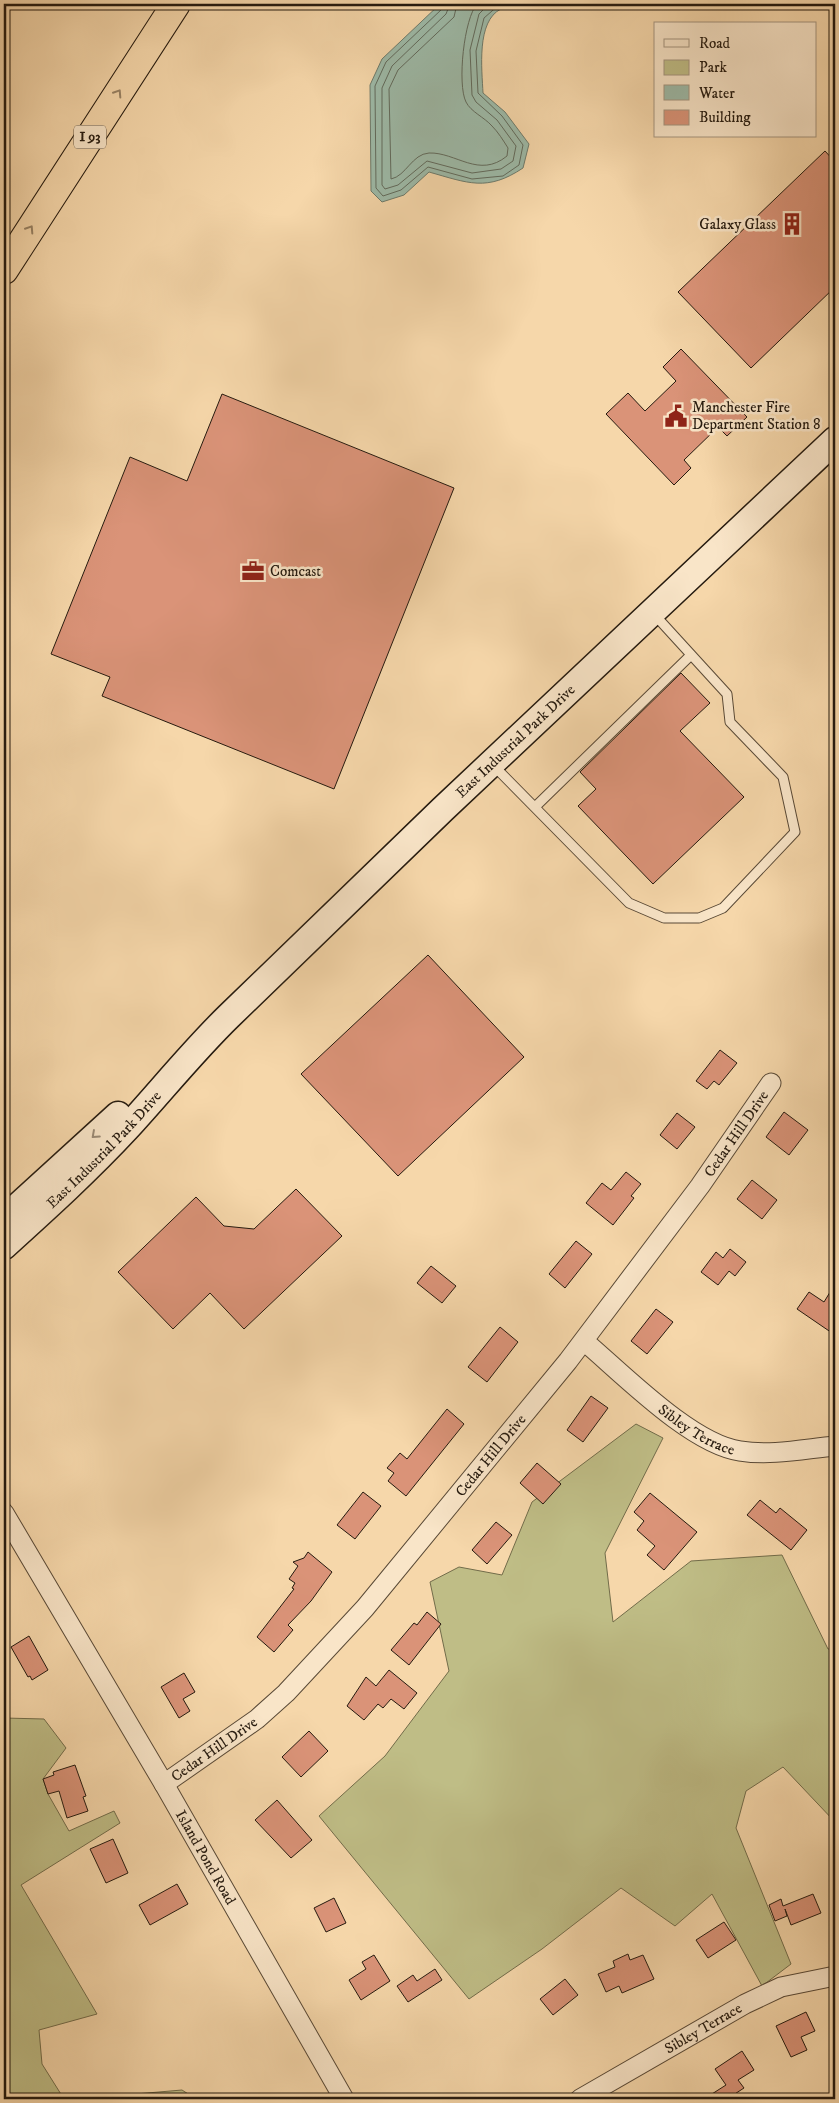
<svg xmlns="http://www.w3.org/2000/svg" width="839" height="2103" viewBox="0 0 839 2103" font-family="'IM FELL DW Pica',serif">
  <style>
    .green { fill: #bfbd86; stroke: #726c4a }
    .water { fill: #9dbaa8; stroke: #6d7a6b }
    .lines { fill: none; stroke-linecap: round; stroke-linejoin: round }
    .shore { stroke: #616a5c; stroke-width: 1 }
    .building { fill: #da9378; stroke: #251a0f }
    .lane-casing { stroke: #594936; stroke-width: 11 }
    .street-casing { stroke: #594936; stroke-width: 21 }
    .secondary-casing { stroke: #251a0f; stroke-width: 29 }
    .highway-casing { stroke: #251a0f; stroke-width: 30 }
    .lane { stroke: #f9e5c8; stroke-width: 9 }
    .street { stroke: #f9e5c8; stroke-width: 19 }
    .secondary { stroke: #f9e5c8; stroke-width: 26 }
    .highway { stroke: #f6d7aa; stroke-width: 28 }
    .oneway { stroke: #988264 }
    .oneway2 { stroke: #9a8a75 }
    .labels { text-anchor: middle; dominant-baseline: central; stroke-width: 5; stroke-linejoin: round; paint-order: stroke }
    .shield { fill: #f9e5c8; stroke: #655746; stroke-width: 1 }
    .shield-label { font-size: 14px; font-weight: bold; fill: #251a0f }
    .poi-label { font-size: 15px; fill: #251a0f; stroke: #f9e5c8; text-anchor: start }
    .street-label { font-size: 15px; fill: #251a0f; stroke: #f9e5c8 }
  </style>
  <rect width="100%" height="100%" fill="#f6d7aa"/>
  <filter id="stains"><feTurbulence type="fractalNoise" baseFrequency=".004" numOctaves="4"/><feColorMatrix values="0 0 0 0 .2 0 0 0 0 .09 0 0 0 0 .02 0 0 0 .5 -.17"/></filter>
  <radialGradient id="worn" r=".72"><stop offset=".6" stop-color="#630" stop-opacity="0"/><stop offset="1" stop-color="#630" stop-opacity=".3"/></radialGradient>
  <path class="green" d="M636,1424l27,14 -58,115 8,69 78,-61 91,-6 46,94h7v173l-52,-55 -37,24 -10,37 55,136 -29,22 -50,-92 -37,32 -54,-38 -79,61 -73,50 -150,-183 66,-60 64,-85 -19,-89 29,-15 43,8 30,-73z
    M4,1718l40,1 22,29 -23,31 5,15 21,37 45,-20 6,12 -99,62 76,129 -58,16 3,34 22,35h-60z
    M182,2090l14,9h-81l9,-4z"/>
  <path class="water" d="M440,4h91c-8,3 -22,1 -30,5 -25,12 -19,61 -18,84l22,19 24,32 -6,24c-36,24 -55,15 -94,4l-25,23 -22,7 -11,-11 -1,-106 12,-26z"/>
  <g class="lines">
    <path class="shore" d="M444,4l-2,5 -56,53 -11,24 1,102 7,8 18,-6 27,-23 44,12 31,-3 16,-11 4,-20 -21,-29 -24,-23 -2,-42 8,-33 16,-14
      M450,4l-4,10 -54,52 -10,22v97l3,4 13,-4 29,-24 45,12 29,-4 12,-8 3,-15 -19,-26 -21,-18 -4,-7 -2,-45 9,-36 10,-10
      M457,4l-3,13 -56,53 -9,19 2,90c15,-3 21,-25 38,-26 27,-1 50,26 78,3l1,-8c-5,-8 -10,-16 -16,-22 -8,-9 -21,-14 -26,-24 -9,-18 -2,-84 11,-98"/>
  </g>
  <path class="building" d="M825,151l10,11v125l-84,81 -73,-76z
    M681,349l66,68 -20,19 -9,-9 -34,33 7,8 -17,17 -68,-71 22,-21 17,18 31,-30 -13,-14z
    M222,394l232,94 -120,301 -232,-93 8,-19 -59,-23 79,-197 57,24z
    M681,673l29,30 -30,28 64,66 -91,87 -75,-78 18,-17 -16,-17z
    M428,955l96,102 -126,119 -97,-102z
    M720,1050l17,13 -18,22 -5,-4 -7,8 -11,-8z
    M784,1112l24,18 -19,25 -23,-18z
    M677,1113l18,14 -18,22 -17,-14z
    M626,1172l15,12 -10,12 3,2 -21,27 -27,-22 16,-20 9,7z
    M752,1180l25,20 -15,19 -25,-20z
    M296,1189l46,47 -98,93 -34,-36 -37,36 -55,-57 78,-75 28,29 30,3z
    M576,1241l16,13 -27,34 -16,-14z
    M730,1249l16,13 -11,14 -6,-5 -11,14 -17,-13 15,-20 7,6z
    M431,1266l25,20 -14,17 -25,-20z
    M835,1284v51l-38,-26 12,-17 15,10z
    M656,1309l17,13 -26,32 -16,-13z
    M500,1327l18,15 -31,40 -19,-15z
    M591,1396l17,12 -25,34 -16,-12z
    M447,1409l17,15 -58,72 -18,-15 6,-8 -7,-5 13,-15 7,6z
    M537,1463l24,21 -18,20 -23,-21z
    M363,1492l18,14 -26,33 -18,-14z
    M650,1493l47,39 -33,38 -17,-15 8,-9 -18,-16 7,-9 -10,-9z
    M760,1500l16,13 4,-5 27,22 -16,20 -44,-35z
    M496,1522l16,13 -25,29 -15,-14z
    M308,1552l24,20 -21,29 -23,24 5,5 -19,22 -17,-15 37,-48 -2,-1 3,-5 -6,-4 9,-13 -5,-4 11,-4z
    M427,1612l14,12 -32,41 -18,-15 23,-27 3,2z
    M29,1636l19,34 -16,10 -2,-4 -2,1 -17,-30z
    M389,1670l28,23 -13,16 -13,-10 -8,9 -5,-4 -14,16 -17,-14 19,-29 10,9z
    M184,1673l11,19 -12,7 7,12 -11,7 -18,-31z
    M309,1731l19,20 -27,26 -19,-20z
    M75,1765l11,31 -3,1 5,14 -21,7 -8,-27 -11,3 -5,-15 11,-4 -1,-3z
    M277,1800l35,40 -21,18 -36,-38z
    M113,1839l15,34 -22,10 -16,-34z
    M177,1884l11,20 -38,21 -11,-20z
    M813,1894l8,19 -30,12 -6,-16 2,7 -12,5 -6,-16 12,-6 2,7z
    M334,1898l12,25 -20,9 -12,-24z
    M724,1922l12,18 -28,18 -12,-18z
    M628,1954l2,6 13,-5 11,24 -32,14 -3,-7 -13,6 -8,-18 17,-7 -2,-6z
    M374,1955l16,26 -29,19 -12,-20 17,-11 -4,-7z
    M435,1969l7,11 -34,22 -11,-16 16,-11 4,6z
    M565,1979l13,16 -25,20 -13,-16z
    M806,2012l9,19 -14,6 6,13 -16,7 -15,-31z
    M742,2051l12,19 -16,10 6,8 -17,11h-23l22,-14 -11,-16z"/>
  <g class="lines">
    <defs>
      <path id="lane" d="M493,765l136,138 35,15h35l24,-10 72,-76 -12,-55 -53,-55 -3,-28 -74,-81
        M535,807l156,-152"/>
      <g id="street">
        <path id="s1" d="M584,1341c39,33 107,103 156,110 31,5 64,-2 95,-5"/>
        <path id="s2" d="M4,1513l160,271 180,315"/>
        <path id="s3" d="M164,1784l93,-65 29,-26 79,-85 203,-247 132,-175 71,-103"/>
        <path id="s4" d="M580,2099l165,-95 36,-17 54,-11"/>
      </g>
      <g id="secondary">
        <path d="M4,1219l114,-104"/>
        <path id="s5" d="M4,1246c42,-38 84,-76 123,-118 34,-37 66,-77 102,-112l214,-207 392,-369"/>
      </g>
      <path id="highway" d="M4,270l172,-266"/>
    </defs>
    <use href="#lane" class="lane-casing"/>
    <use href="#street" class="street-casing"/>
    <use href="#secondary" class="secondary-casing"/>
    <use href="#highway" class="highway-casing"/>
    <use href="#lane" class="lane"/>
    <use href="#street" class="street"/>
    <use href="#secondary" class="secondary"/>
    <use href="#highway" class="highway"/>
  </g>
  <defs><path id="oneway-chevron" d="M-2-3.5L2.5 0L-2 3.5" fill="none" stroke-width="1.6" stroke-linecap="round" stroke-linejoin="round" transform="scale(1.25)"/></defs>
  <g class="oneway">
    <use href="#oneway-chevron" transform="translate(118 93) rotate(-57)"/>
    <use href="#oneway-chevron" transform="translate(30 229) rotate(-57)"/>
  </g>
  <use class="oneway2" href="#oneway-chevron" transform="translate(95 1135) rotate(138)"/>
  <defs>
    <symbol id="building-bare" viewBox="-9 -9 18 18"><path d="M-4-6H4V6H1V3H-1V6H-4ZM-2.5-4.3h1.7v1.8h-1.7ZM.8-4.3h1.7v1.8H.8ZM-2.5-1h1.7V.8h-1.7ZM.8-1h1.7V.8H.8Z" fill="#8f2418" stroke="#f9e5c8" stroke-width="2.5" paint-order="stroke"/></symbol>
    <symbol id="civic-bare" viewBox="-9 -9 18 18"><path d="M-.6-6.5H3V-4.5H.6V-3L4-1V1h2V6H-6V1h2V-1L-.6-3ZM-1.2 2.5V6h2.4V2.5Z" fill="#8f2418" stroke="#f9e5c8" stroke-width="2.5" paint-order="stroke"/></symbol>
    <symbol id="office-bare" viewBox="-9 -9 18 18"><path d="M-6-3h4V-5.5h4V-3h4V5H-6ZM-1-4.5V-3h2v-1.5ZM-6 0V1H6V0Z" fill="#8f2418" stroke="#f9e5c8" stroke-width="2.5" paint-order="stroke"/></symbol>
  </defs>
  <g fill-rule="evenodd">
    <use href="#building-bare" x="776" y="208" width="32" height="32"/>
    <use href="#civic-bare" x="660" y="400" width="32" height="32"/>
    <use href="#office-bare" x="237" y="555" width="32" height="32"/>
  </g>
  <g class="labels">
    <rect class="shield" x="74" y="125.5" width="32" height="23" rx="4"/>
    <g class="shield-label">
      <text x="90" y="137">I 93</text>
    </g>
    <g class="poi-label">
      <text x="776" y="224" text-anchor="end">Galaxy Glass</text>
      <text x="692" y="407">Manchester Fire<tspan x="692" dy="17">Department Station 8</tspan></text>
      <text x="270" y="571">Comcast</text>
    </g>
    <g class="street-label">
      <text stroke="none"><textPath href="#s5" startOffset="719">East Industrial Park Drive</textPath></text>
      <text stroke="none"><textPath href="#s3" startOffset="871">Cedar Hill Drive</textPath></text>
      <text stroke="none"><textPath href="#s5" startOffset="139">East Industrial Park Drive</textPath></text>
      <text stroke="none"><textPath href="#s1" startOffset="144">Sibley Terrace</textPath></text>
      <text stroke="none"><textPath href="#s3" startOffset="466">Cedar Hill Drive</textPath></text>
      <text stroke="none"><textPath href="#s3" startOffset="61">Cedar Hill Drive</textPath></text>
      <text stroke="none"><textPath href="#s2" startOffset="399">Island Pond Road</textPath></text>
      <text stroke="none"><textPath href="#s4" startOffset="142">Sibley Terrace</textPath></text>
    </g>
  </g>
  <rect width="839" height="2103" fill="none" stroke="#f6d7aa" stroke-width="20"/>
  <rect x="5" y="5" width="829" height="2093" fill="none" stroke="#251a0f" stroke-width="2.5"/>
  <rect x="10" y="10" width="819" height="2083" fill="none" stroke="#251a0f"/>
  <rect x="654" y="22" width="162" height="115" fill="#f9e5c8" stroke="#a4947e"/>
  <rect x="664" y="39" width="25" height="8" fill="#f9e5c8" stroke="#a4947e"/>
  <text x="699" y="48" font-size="15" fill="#251a0f">Road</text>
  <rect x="664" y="60" width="25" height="15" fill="#bfbd86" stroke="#a4947e"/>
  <text x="699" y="72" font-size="15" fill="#251a0f">Park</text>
  <rect x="664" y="85" width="25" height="15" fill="#9dbaa8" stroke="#a4947e"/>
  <text x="699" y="98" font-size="15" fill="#251a0f">Water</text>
  <rect x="664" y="110" width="25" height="15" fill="#da9378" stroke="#a4947e"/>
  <text x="699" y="122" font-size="15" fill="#251a0f">Building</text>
  <rect width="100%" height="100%" filter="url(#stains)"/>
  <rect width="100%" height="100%" fill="url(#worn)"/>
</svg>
